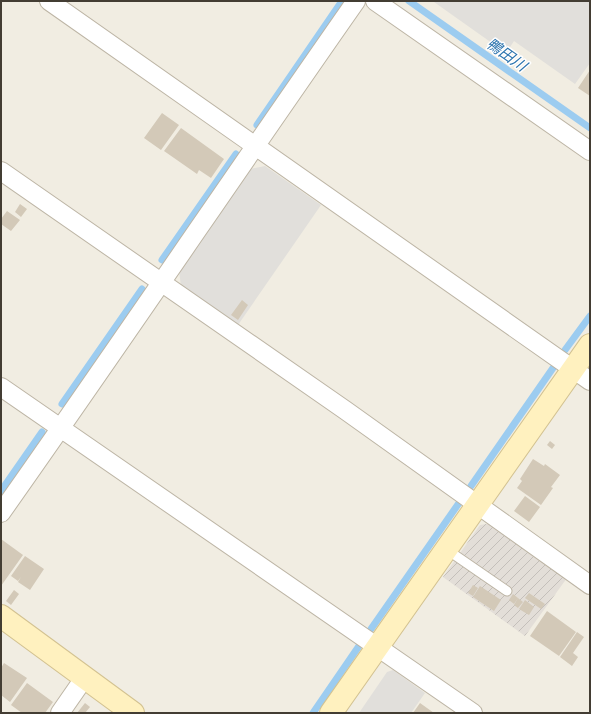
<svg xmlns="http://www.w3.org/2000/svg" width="591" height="714" viewBox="0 0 591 714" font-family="Barlow,'Noto Sans JP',sans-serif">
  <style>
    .industrial { fill: url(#industrial-furrows) }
    .parking { fill: #e1dfdb }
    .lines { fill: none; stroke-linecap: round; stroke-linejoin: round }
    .stream { stroke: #9cccf0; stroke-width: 7 }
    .building { fill: #d3c9b8 }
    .lane-casing { stroke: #bdb5a5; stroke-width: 11 }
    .street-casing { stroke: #bdb5a5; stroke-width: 20 }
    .secondary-casing { stroke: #d3c291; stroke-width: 24 }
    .lane { stroke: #fff; stroke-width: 9 }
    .street { stroke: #fff; stroke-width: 18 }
    .secondary { stroke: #fff1bf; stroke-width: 22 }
    .labels { text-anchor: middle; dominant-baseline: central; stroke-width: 3; stroke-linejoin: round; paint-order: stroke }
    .water-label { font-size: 15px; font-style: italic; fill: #2c74ae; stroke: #fff }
  </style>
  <defs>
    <pattern id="industrial-furrows" width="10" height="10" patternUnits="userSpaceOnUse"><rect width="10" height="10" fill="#e3ded8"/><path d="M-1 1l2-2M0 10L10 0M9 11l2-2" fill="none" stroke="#c4bfba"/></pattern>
  </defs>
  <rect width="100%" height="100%" fill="#f1ede2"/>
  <path class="industrial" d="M492,523l75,55 -42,58 -82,-59 37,-52z"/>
  <path class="parking" d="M435,1h155v62l-15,21 -61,-43 -8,12 -72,-51z
    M265,166l56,39 -83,120 -57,-39 -2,-15 71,-102z
    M393,670l32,23 -14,20h-52l28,-41z"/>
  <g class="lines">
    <path class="stream" d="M409,1l181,127
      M257,125l85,-124
      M162,260l74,-106
      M565,350l25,-34
      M62,404l80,-115
      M471,486l82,-118
      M1,491l41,-59
      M371,629l88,-126
      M313,713l46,-67"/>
  </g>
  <path class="building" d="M590,70v26l-12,-8z
    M162,113l17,12 -18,25 -17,-12z
    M181,128l43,31 -13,19 -12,-8 -2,4 -33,-23z
    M20,204l7,5 -6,8 -6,-5z
    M7,211l13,9 -9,11 -10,-7v-5z
    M242,300l6,5 -10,15 -7,-5z
    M550,441l5,4 -3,4 -5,-4z
    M533,459l11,7 1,-2 15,11 -9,12 2,1 -12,17 -24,-17 5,-7 -2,-2z
    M525,496l15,11 -11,15 -15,-11z
    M1,539l22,16 -22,31z
    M25,556l19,13 -14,21 -12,-8 3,-5 -3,4 -7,-5z
    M473,585l5,3 -5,8 -5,-3z
    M480,586l21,14 -7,11 -21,-14z
    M14,590l5,4 -8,11 -5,-4z
    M529,593l16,11 -4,5 -16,-11z
    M513,594l5,4 -4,6 -5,-4z
    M518,598l5,4 -5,6 -4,-3z
    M525,600l9,7 -5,8 -10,-6z
    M547,611l29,21 -17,24 -29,-20z
    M577,632l7,5 -11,16 5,4 -6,9 -12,-9z
    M4,663l23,15 -17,24 -9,-7v-27z
    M27,683l26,19 -8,11h-23l-11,-8z
    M85,703l5,4 -5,6h-8z
    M420,703l14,10h-21z"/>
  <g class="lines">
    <defs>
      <path id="lane" d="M446,549l61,42"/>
      <path id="street" d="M49,1l541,380
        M375,1l215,150
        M1,171l344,239 245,175
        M1,387l472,326
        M1,513c120,-170 236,-342 355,-512
        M60,713l25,-36"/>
      <path id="secondary" d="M1,616l132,97
        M331,713l259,-368"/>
    </defs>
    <use href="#lane" class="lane-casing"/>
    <use href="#street" class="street-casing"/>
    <use href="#secondary" class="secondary-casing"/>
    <use href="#lane" class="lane"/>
    <use href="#street" class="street"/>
    <use href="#secondary" class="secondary"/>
  </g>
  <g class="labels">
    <g class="water-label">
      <text transform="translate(507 54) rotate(35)">鴨田川</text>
    </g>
  </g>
  <rect width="591" height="714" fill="none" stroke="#433d33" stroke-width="4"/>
</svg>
